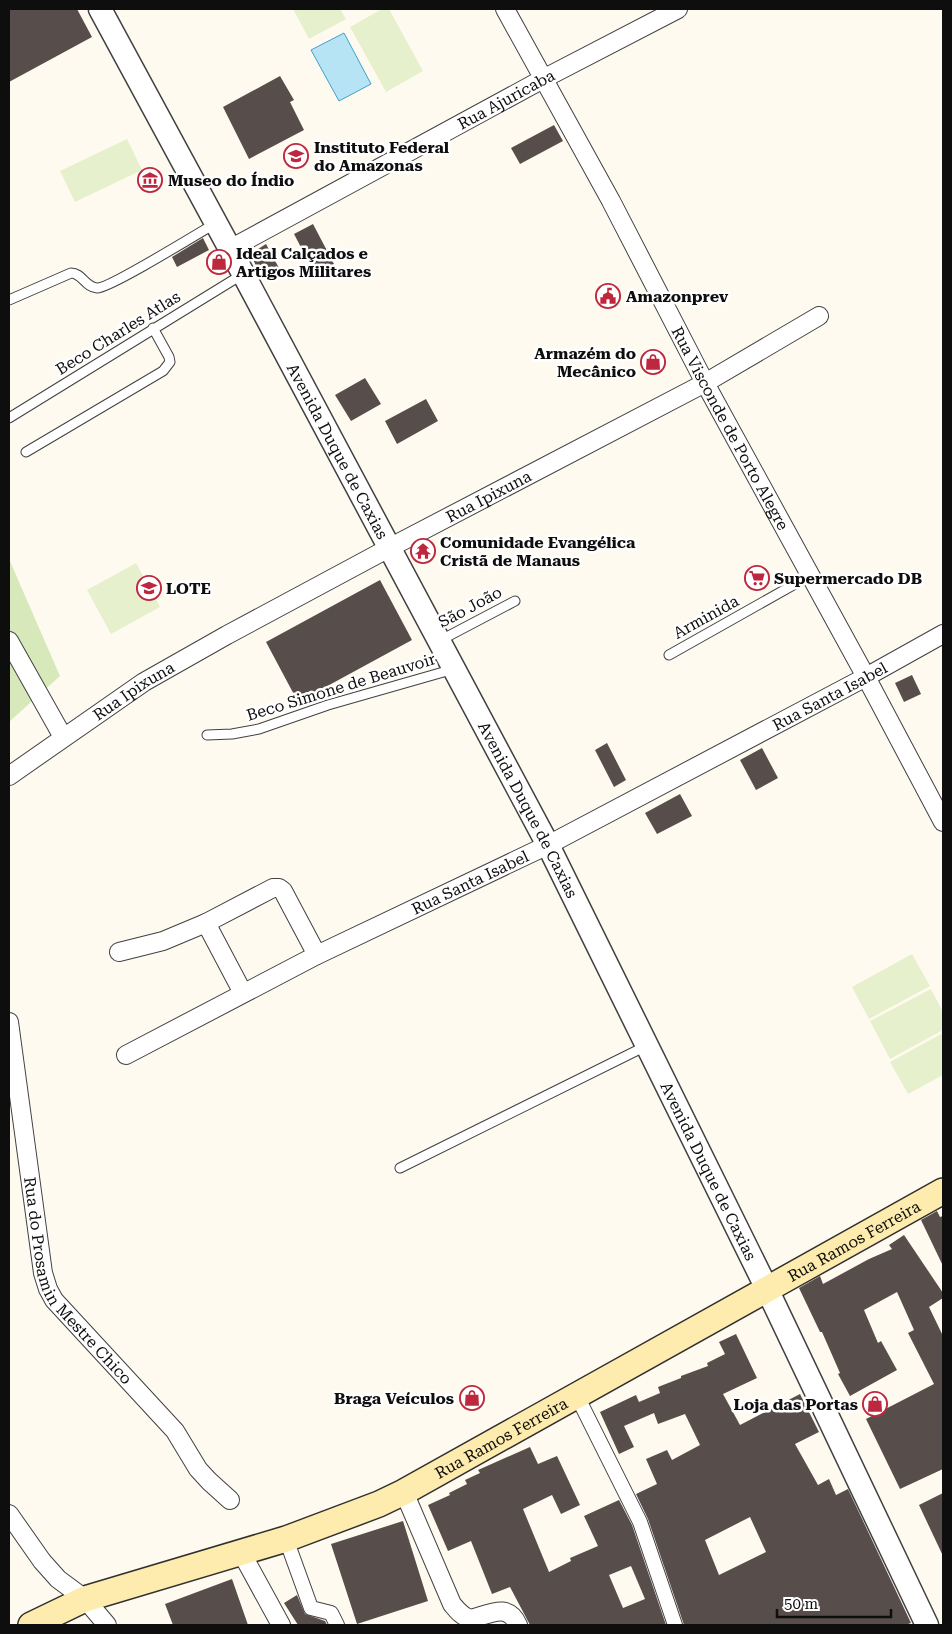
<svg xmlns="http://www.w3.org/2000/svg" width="952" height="1634" viewBox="0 0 952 1634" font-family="'Roboto Serif',serif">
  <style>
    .green { fill: #d7e9ba }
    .pitch { fill: #e7f0cc }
    .water { fill: #b6e4f5; stroke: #3ea1cb }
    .building { fill: #574e4b; fill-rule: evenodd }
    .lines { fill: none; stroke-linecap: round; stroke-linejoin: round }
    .service-casing { stroke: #414141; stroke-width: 11 }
    .pedestrian-casing { stroke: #414141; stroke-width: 16 }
    .minor-casing { stroke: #414141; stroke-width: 20 }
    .tertiary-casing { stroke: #414141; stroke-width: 25 }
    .secondary-casing { stroke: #303030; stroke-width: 28 }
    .service { stroke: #fff; stroke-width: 9 }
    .pedestrian { stroke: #fff; stroke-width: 14 }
    .minor { stroke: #fff; stroke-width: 18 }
    .tertiary { stroke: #fff; stroke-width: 22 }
    .secondary { stroke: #fdecad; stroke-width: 25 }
    .labels { text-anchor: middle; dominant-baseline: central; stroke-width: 5; stroke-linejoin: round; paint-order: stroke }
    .street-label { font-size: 16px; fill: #0e0e0e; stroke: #fff }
    .poi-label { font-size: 16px; font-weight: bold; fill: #0e0e0e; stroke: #fff; text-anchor: start }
  </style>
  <rect width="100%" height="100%" fill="#fffaf0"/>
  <path class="green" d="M9,559l51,117 -51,46z"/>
  <path class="pitch" d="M293,9h47l6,10 -37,20z
    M382,9h7l34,62 -37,21 -36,-65z
    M127,139l15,31 -67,32 -15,-31z
    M136,563l24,44 -49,27 -24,-44z
    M912,954l18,32 -61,33 -17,-32z
    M931,989l12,23v18l-53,29 -20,-38z
    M943,1033v42l-35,19 -18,-32z"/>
  <path class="water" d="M344,33l27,51 -32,17 -28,-51z"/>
  <path class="building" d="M9,9h68l15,28 -83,45z
    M280,76l14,24 -4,2 14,28 -55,29 -26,-52z
    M554,125l9,16 -43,23 -9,-16z
    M313,224l21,40 -19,10 -21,-40z
    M203,238l6,12 -32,17 -5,-10z
    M266,244l13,24 -17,9 -12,-23z
    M365,378l16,26 -30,17 -16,-26z
    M426,399l12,22 -41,23 -12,-23z
    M380,580l32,60 -114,62 -32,-60z
    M912,675l9,19 -17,8 -9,-19z
    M607,743l19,37 -12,7 -19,-37z
    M762,748l16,30 -22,12 -16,-30z
    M680,794l12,22 -35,18 -12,-21z
    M937,1211l3,6 3,-1v50l-22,-46z
    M904,1235l39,58v5l-14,9 14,29v133l-43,20 -34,-70 68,-35 -26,-51 6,-3 -17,-38 -33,18 14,33 3,-2 16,29 -47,26 -12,-22 2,-1 -18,-41h-2l-21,-44 21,-12 3,8 46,-25 23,-10 -3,-4z
    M736,1334l21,44 -34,16 17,31 60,-31 19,38 -24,12 23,41 11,-6 7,16 12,-6 63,134 -6,2h-221l-36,-106 -12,-25 21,-10 -11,-25 21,-9 5,10 28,-15 -15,-31 -27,10 -4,-11 -30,13 10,21 -15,7 -19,-42 36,-17 3,7 21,-9 -2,-6 23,-9v-2l27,-10 -1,-3 18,-9 -6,-12zM750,1517l16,35 -47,23 -14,-35z
    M530,1447l8,17 19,-8 23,49 -19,9 -9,-19 -29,14 26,63 22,-11 -1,-3 28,-12 -14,-30 35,-16 13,25 34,100h-136l-20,-38 -18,7 -21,-53 -23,10 -20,-46 22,-10 -1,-2 18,-9 -2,-4 15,-7 -2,-3zM631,1566l14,33 -22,9 -14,-33z
    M943,1493v63l-24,-51z
    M403,1521l25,80 -71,23 -26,-80z
    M232,1579l16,46h-75l-8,-21z
    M297,1595l8,19 20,7 2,4h-29l-14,-22z"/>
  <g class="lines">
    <defs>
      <path id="service" d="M9,300l62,-27c11,0 14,14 26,15 11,1 102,-55 119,-65
        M9,418l234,-144
        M26,452l137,-81 7,-9 -1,-5 -16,-29
        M439,641l76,-40
        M669,655l142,-80
        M207,735l25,-1 27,-5 69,-24 126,-36
        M400,1168l246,-122"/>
      <path id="pedestrian" d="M577,1396l63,126 35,103
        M286,1539l25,69 20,5 6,12"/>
      <g id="minor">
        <path id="s1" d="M505,9l106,192 94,182 161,294 77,145"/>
        <path id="s2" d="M230,249l313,-170 135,-70"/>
        <path d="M9,641l54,96"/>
        <path id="s3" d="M9,776l135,-94 83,-47 162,-87 316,-165 114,-67"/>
        <path d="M206,923l37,70"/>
        <path d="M119,952l44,-11 43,-18 67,-35h6l4,3 34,64"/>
        <path id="s4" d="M9,1022l34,251 5,16 6,11 121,131 23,38 11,12 21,19"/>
        <path id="s5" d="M126,1055l191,-100 231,-110 318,-168 77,-43"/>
        <path d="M404,1492l48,112c5,6 10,13 19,15 19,-5 37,-17 47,6"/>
        <path d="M9,1514l33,47 16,18 27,20 22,26"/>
        <path d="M241,1552l40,73"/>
      </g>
      <g id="tertiary">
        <path id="s6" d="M100,9l130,240 318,596 219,444 160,336"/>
      </g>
      <g id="secondary">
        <path id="s7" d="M31,1625l54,-26 201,-60 93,-35 25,-12 539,-301"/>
      </g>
    </defs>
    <use href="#service" class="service-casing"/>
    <use href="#pedestrian" class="pedestrian-casing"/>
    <use href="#minor" class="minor-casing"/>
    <use href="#tertiary" class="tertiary-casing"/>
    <use href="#secondary" class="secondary-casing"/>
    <use href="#service" class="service"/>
    <use href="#pedestrian" class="pedestrian"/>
    <use href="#minor" class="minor"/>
    <use href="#tertiary" class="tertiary"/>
    <use href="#secondary" class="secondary"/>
  </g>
  <defs>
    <symbol id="university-ring" viewBox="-11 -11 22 22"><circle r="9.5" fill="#fff" stroke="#bd283e" stroke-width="1.5"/><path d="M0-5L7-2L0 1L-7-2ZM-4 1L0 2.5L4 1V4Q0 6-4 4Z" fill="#bd283e"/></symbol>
    <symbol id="museum-ring" viewBox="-11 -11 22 22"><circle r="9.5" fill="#fff" stroke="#bd283e" stroke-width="1.5"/><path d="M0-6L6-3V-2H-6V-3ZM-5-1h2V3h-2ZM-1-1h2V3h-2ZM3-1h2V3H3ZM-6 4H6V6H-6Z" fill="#bd283e"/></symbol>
    <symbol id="shop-ring" viewBox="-11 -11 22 22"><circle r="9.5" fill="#fff" stroke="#bd283e" stroke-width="1.5"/><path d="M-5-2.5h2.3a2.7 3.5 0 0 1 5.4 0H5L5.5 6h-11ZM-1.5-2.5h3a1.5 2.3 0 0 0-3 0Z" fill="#bd283e"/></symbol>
    <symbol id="civic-ring" viewBox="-11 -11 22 22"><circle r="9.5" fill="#fff" stroke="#bd283e" stroke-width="1.5"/><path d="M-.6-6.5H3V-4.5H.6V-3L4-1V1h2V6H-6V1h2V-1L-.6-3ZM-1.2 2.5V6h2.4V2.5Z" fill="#bd283e"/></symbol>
    <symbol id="temple-ring" viewBox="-11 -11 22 22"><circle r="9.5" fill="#fff" stroke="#bd283e" stroke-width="1.5"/><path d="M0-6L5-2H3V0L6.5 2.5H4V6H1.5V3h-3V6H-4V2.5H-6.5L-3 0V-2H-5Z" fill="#bd283e"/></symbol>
    <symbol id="supermarket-ring" viewBox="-11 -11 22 22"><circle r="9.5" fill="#fff" stroke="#bd283e" stroke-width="1.5"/><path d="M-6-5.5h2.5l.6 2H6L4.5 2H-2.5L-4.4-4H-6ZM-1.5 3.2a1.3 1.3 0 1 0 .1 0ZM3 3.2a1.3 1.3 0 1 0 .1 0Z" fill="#bd283e"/></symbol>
    <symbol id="school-ring" viewBox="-11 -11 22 22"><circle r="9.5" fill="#fff" stroke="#bd283e" stroke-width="1.5"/><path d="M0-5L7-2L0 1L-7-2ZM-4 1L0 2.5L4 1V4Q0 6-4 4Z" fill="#bd283e"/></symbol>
  </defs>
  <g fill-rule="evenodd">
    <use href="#university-ring" x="282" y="142" width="28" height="28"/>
    <use href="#museum-ring" x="136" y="166" width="28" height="28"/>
    <use href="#shop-ring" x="205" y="248" width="28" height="28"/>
    <use href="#civic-ring" x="594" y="282" width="28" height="28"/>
    <use href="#shop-ring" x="639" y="348" width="28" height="28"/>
    <use href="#temple-ring" x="409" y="537" width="28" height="28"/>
    <use href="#supermarket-ring" x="743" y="564" width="28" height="28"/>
    <use href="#school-ring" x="135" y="574" width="28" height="28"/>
    <use href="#shop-ring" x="458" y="1384" width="28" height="28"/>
    <use href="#shop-ring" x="861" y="1390" width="28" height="28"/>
  </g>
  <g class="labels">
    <g class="street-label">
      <text stroke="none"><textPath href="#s2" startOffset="314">Rua Ajuricaba</textPath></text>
      <text transform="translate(118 333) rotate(-32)">Beco Charles Atlas</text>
      <text stroke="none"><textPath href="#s1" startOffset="476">Rua Visconde de Porto Alegre</textPath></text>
      <text stroke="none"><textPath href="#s6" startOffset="502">Avenida Duque de Caxias</textPath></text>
      <text stroke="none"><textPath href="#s3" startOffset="556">Rua Ipixuna</textPath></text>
      <text transform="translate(470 607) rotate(-28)">São João</text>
      <text transform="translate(706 617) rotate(-29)">Arminida</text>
      <text transform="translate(341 687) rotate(-17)">Beco Simone de Beauvoir</text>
      <text stroke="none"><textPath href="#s3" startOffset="151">Rua Ipixuna</textPath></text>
      <text stroke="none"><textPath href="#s5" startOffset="790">Rua Santa Isabel</textPath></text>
      <text stroke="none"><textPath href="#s6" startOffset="908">Avenida Duque de Caxias</textPath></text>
      <text stroke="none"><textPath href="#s5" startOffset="385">Rua Santa Isabel</textPath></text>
      <text stroke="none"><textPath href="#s6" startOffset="1312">Avenida Duque de Caxias</textPath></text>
      <text stroke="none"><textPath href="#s7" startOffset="912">Rua Ramos Ferreira</textPath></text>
      <text stroke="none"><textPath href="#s4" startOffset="275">Rua do Prosamin Mestre Chico</textPath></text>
      <text stroke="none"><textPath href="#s7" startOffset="508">Rua Ramos Ferreira</textPath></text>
    </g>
    <g class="poi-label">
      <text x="314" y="147">Instituto Federal<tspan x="314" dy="18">do Amazonas</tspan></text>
      <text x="168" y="180">Museo do Índio</text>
      <text x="236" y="253">Ideal Calçados e<tspan x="236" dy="18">Artigos Militares</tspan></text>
      <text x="626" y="296">Amazonprev</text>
      <text x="636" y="353" text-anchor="end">Armazém do<tspan x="636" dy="18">Mecânico</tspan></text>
      <text x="440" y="542">Comunidade Evangélica<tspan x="440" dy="18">Cristã de Manaus</tspan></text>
      <text x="774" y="578">Supermercado DB</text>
      <text x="166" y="588">LOTE</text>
      <text x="454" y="1398" text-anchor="end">Braga Veículos</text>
      <text x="858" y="1404" text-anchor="end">Loja das Portas</text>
    </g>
  </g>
  <rect width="952" height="1634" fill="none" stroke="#0e0e0e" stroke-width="20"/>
  <path d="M777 1609v8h114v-8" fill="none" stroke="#0e0e0e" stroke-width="2.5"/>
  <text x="784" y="1609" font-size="15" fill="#0e0e0e" stroke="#ffffff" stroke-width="4" paint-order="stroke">50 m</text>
</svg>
